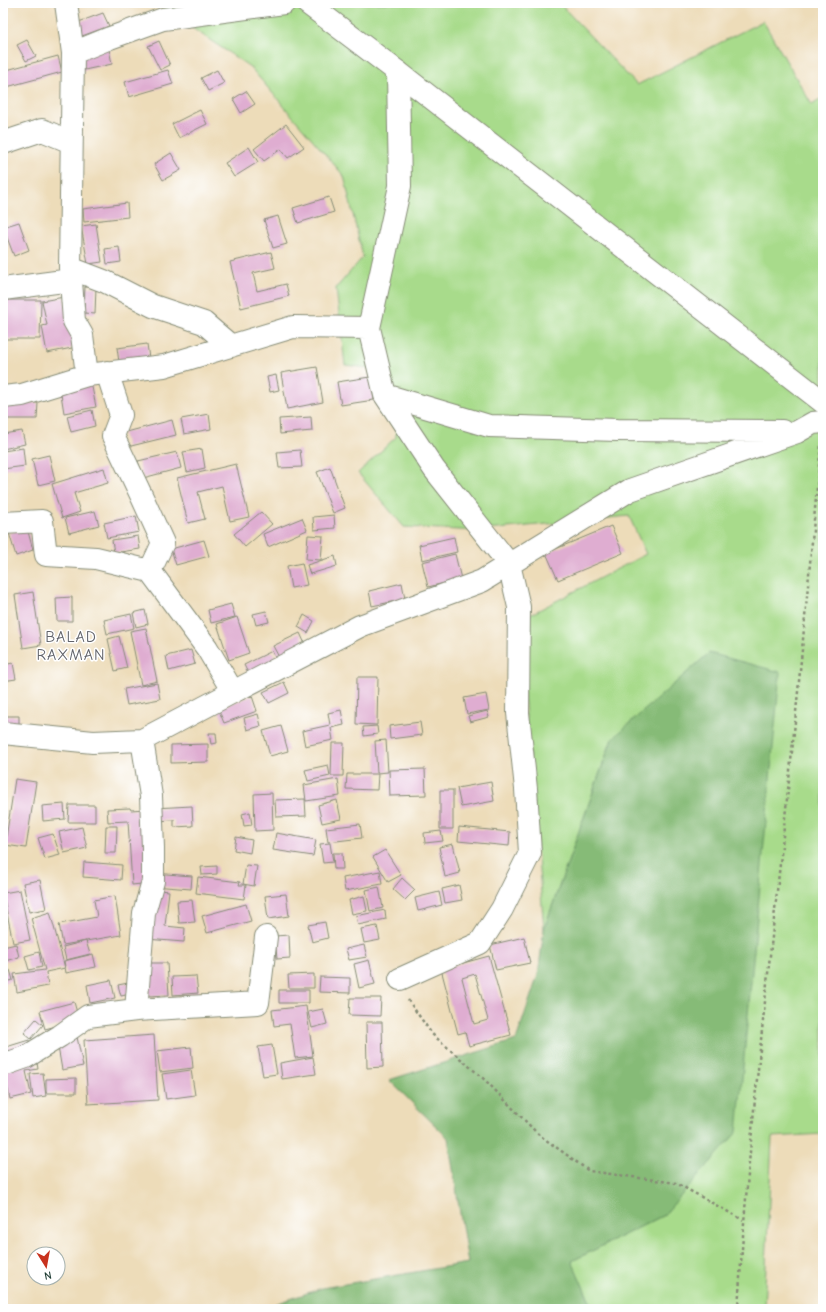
<svg xmlns="http://www.w3.org/2000/svg" width="826" height="1312" viewBox="0 0 826 1312" font-family="'Comic Neue',sans-serif">
  <style>
    .green { fill: #a8db8b; stroke: #648c60 }
    .forest { fill: #86bb77; stroke: #527c56 }
    .building { fill: #dfadd1; fill-rule: evenodd }
    .lines { fill: none; stroke-linecap: round; stroke-linejoin: round }
    .minor-casing { stroke: #868c76; stroke-width: 24 }
    .tertiary-casing { stroke: #868c76; stroke-width: 24 }
    .path { stroke: #868c76; stroke-width: 2.5; stroke-dasharray: 3 3; stroke-linecap: butt }
    .minor { stroke: #fff; stroke-width: 22 }
    .tertiary { stroke: #fff; stroke-width: 22 }
    .labels { text-anchor: middle; dominant-baseline: central; stroke-width: 3; stroke-linejoin: round; paint-order: stroke }
    .quarter-label { font-size: 16px; letter-spacing: 1px; fill: #62646b; stroke: #fff }
  </style>
  <rect width="100%" height="100%" fill="#fff"/>
  <filter id="ink" filterUnits="userSpaceOnUse"><feTurbulence type="fractalNoise" baseFrequency=".025" numOctaves="2"/><feDisplacementMap in="SourceGraphic" scale="8" xChannelSelector="R" yChannelSelector="G"/><feConvolveMatrix kernelMatrix="1 2 1 2 8 2 1 2 1" color-interpolation-filters="sRGB"/></filter>
  <filter id="wash" filterUnits="userSpaceOnUse"><feTurbulence type="fractalNoise" baseFrequency=".012" numOctaves="4" result="noise"/><feDisplacementMap in="SourceGraphic" scale="16" xChannelSelector="R" yChannelSelector="G"/><feGaussianBlur stdDeviation="0.9" result="paint"/><feColorMatrix in="noise" values="0 0 0 0 0 0 0 0 0 0 0 0 0 0 0 0 0 1.4 0 .05"/><feComposite in="paint" operator="in"/></filter>
  <g filter="url(#wash)">
    <rect width="100%" height="100%" fill="#eddcb9"/>
    <path class="green" d="M155,3h404l78,82 126,-64 49,84 11,-7v1036l-51,3 -8,172h-171l-22,-48 93,-46 -52,-476 -68,190 -26,-308 128,-67 -17,-38 -152,15 -73,-4 -46,-54 38,-36 -6,-66 -45,-6 -9,-77 27,-31 -19,-81 -94,-109z"/>
    <path class="forest" d="M709,653l71,19 -43,460 -73,83 -92,46 21,48h-332l61,-21 146,-25 -20,-125 -59,-58 127,-40 22,-65 6,-46 68,-190z"/>
    <g id="blocks">
      <path class="building" d="M103,13l6,13 -27,10 -6,-13z
        M27,40l9,16 -10,5 -9,-16z
        M159,41l11,24 -10,5 -12,-24z
        M109,49l3,15 -32,7 -3,-15z
        M58,56l4,16 -59,16v-17z
        M168,70l5,14 -44,13 -4,-15z
        M217,70l7,13 -16,8 -7,-13z
        M246,91l9,13 -14,9 -8,-14z
        M200,110l7,14 -28,14 -7,-14z
        M286,124l18,23 -16,11 -7,-9 -17,12 -10,-12z
        M249,147l9,15 -24,15 -9,-14z
        M171,153l10,17 -18,10 -9,-16z
        M329,197l5,15 -36,11 -5,-15z
        M127,203l1,14 -44,5 -1,-13z
        M278,216l9,28 -14,4 -9,-28z
        M19,222l10,28 -15,6 -11,-29z
        M96,224l6,38 -14,2 -7,-38z
        M119,247l2,15 -14,2 -2,-15z
        M271,252l4,16 -22,5 4,18 29,-7 3,12 -48,12 -11,-46z
        M85,287h11l-1,27 -11,-1z
        M64,297l13,50 -30,6 -5,-27 5,-1 -5,-24z
        M3,300h38l-1,39h-37z
        M147,344l2,14 -30,4 -2,-14z
        M317,367l6,35 -36,7 -6,-36z
        M276,375l3,15 -9,2 -3,-15z
        M370,377l4,23 -33,5 -4,-23z
        M91,382l5,25 -32,6 -4,-25z
        M3,402l35,1 -1,16h-34z
        M92,410l3,16 -24,6 -4,-16z
        M209,414l2,15 -27,5 -3,-15z
        M311,417l1,14 -32,3 -1,-15z
        M172,420l4,15 -49,12 -4,-14z
        M22,431l3,13 -22,5v-15z
        M23,448l2,18 -22,3v-18z
        M202,449l3,19 -18,4 -4,-20z
        M300,450l2,17 -23,1 -2,-16z
        M177,452l4,16 -38,10 -5,-17z
        M49,455l6,26 -17,4 -6,-26z
        M236,464l13,53 -19,4 -8,-35 -24,6 7,27 -17,4 -11,-45z
        M330,467l15,41 -12,5 -16,-41z
        M104,468l4,15 -34,10 6,19 -18,6 -10,-34z
        M95,511l4,14 -30,8 -4,-15z
        M261,512l11,12 -27,23 -11,-13z
        M334,515l1,13 -21,2 -1,-13z
        M136,516l3,16 -32,6 -3,-15z
        M302,518l5,12 -39,17 -5,-13z
        M611,526l12,27 -65,27 -12,-27z
        M27,528l6,22 -17,6 -7,-23z
        M308,535l15,1 -2,24 -15,-1z
        M138,536l2,13 -26,4 -2,-13z
        M454,537l3,15 -35,8 -3,-15z
        M204,540l5,16 -33,9 -5,-16z
        M455,554l6,25 -33,8 -6,-25z
        M335,556l2,10 -27,8 -3,-9z
        M302,563l5,22 -16,3 -4,-22z
        M402,583l3,16 -33,7 -3,-15z
        M33,592l8,53 -18,3 -8,-53z
        M72,597v24h-15l-1,-23z
        M231,604l4,13 -24,6 -3,-13z
        M145,610l3,14 -12,3 -3,-14z
        M266,611l3,11 -13,3 -3,-11z
        M131,614l3,14 -27,6 -3,-14z
        M304,615l10,6 -6,12 -10,-6z
        M237,617l12,36 -20,7 -12,-36z
        M146,628l11,53 -16,4 -11,-54z
        M300,633l6,13 -26,13 -7,-13z
        M119,636l8,32 -12,3 -7,-32z
        M191,650l4,14 -26,7 -3,-15z
        M272,651l5,10 -28,14 -5,-10z
        M13,663l3,16 -13,2v-16z
        M357,677h21l-1,48 -21,-1z
        M284,682l5,11 -20,10 -6,-11z
        M157,683l3,16 -33,6 -3,-16z
        M486,694l3,16 -22,4 -3,-16z
        M252,696l5,15 -33,12 -6,-15z
        M341,710l3,15 -13,3 2,12 -28,6 -3,-15 28,-6 -2,-12z
        M487,711l2,6 -19,5 -2,-6z
        M258,714l3,12 -14,4 -3,-12z
        M3,716h16v13h-16z
        M420,722l2,13 -32,4 -1,-13z
        M281,726l7,25 -18,5 -7,-25z
        M377,726l1,8 -14,2 -1,-9z
        M209,733h7l1,10 -6,1z
        M386,740l2,32 -11,1 -2,-32z
        M332,743h12l-1,33h-12z
        M208,744v18l-37,1v-18z
        M328,765l2,11 -22,5 -3,-11z
        M425,769l1,26 -36,1 -1,-26z
        M347,774h31l-1,16 -31,-1z
        M15,779l21,3 -10,66 -21,-3z
        M338,779l2,17 -34,5 -2,-16z
        M491,782l3,19 -33,6 -4,-19z
        M440,790h13v39h-13z
        M272,793l1,37 -18,1 -1,-37z
        M305,799l1,17 -30,1 -1,-17z
        M337,800l4,19 -19,4 -4,-18z
        M64,804l1,15 -22,2 -1,-15z
        M69,805h26v17h-27z
        M192,806l1,20 -19,1v-7l-19,1 -1,-13z
        M130,808l1,2 14,-1 6,74 -19,2 -4,-64 -20,1 -1,-13z
        M250,812l2,13 -8,1 -2,-12z
        M360,824l2,14 -34,4 -2,-14z
        M106,826h11l-1,27h-11z
        M82,827l5,21 -23,5 -5,-21z
        M459,827l51,5 -1,14 -51,-5z
        M441,831l2,10 -18,2 -1,-10z
        M276,833l40,7 -3,16 -40,-6z
        M53,834l7,21 -15,4 -7,-21z
        M236,837l16,3 -2,13 -16,-3z
        M330,843l3,19 -10,1 -3,-19z
        M453,844l7,29 -15,4 -6,-30z
        M385,850l16,25 -13,7 -15,-25z
        M333,853h9l1,16h-9z
        M84,862l38,3 -1,15 -38,-3z
        M246,865l11,1 -3,20 -11,-2z
        M217,866v8l-15,1 -1,-8z
        M380,871l2,13 -37,7 -2,-13z
        M154,873l38,3 -1,13 -38,-3z
        M198,877l42,5 -1,3h7l-2,14 -48,-6z
        M402,878l13,12 -10,10 -12,-11z
        M40,880l6,29 -17,3 -6,-29z
        M459,885l3,15 -17,3 -3,-14z
        M379,887l4,21 -13,3 -4,-21z
        M152,889l17,2 -4,35 20,2 -1,14 -38,-3z
        M20,890l10,50 -17,3 -10,-50z
        M439,892l3,13 -24,6 -3,-13z
        M286,894l3,22 -21,3 -3,-23z
        M115,896l6,39 -58,10 -4,-21 38,-7 -3,-17z
        M364,896l3,15 -15,3 -3,-14z
        M192,900l3,22 -16,1 -2,-22z
        M246,904l5,17 -44,12 -5,-17z
        M385,910l1,9 -28,6 -2,-9z
        M50,912l15,56 -19,4 2,14 -31,6 -3,-18 31,-4 -14,-52z
        M325,922l3,16 -16,4 -4,-17z
        M377,926l3,14 -16,3 -3,-14z
        M289,935l1,23 -13,1 -2,-23z
        M524,937l6,26 -34,7 -6,-25z
        M86,941l4,13 -24,6 -3,-13z
        M16,944l3,13 -14,4 -2,-14z
        M364,945l3,12 -18,3 -3,-11z
        M39,952l3,15 -13,3 -4,-14z
        M93,954l3,13 -30,6 -2,-12z
        M489,956l22,79 -42,11 -4,-14 -7,2 -17,-65zM475,974l13,46 -14,4 -12,-46z
        M369,960l6,24 -16,4 -5,-24z
        M146,963h21l2,32 -21,1z
        M10,970l3,10 -10,3v-11z
        M314,974v14h-25l-1,-13z
        M196,976l2,17 -25,2 -1,-18z
        M320,977l30,1v15l-31,-1z
        M111,980l4,18 -25,5 -3,-18z
        M133,982l2,11 -14,3 -3,-11z
        M279,990h30v13h-30z
        M350,998h31l-1,18 -31,-1z
        M74,1002l5,18 -34,9 -5,-18z
        M306,1006l7,50 -18,2 -5,-34 -16,2 -2,-16z
        M323,1009l4,15 -15,4 -4,-16z
        M36,1019l7,6 -12,14 -7,-6z
        M366,1022h16l1,45 -16,1z
        M154,1035l4,65 -70,4 -4,-64z
        M77,1037l6,29 -21,4 -5,-29z
        M29,1040l3,9 -26,9 -3,-10z
        M272,1045l5,29 -14,2 -5,-29z
        M191,1047l2,21 -33,4 -3,-21z
        M36,1057l2,12 -12,2 5,23 -21,5 -6,-28z
        M313,1057l3,17 -34,5 -2,-16z
        M191,1070l4,25 -29,4 -4,-25z
        M43,1073l3,23 -13,2 -3,-24z
        M76,1078v15h-30v-14z"/>
    </g>
  </g>
  <g filter="url(#ink)">
    <use href="#blocks" fill-opacity="0" stroke="#868c76" stroke-width="1"/>
    <g class="lines">
      <defs>
        <path id="minor" d="M66,3l7,50 -3,215 4,53 8,14 5,40
          M73,53l37,-15 53,-19 121,-16
          M398,72l2,114 -31,142 16,67 49,74 75,95 10,43 -1,106 8,76 4,64 -28,56 -22,34 -80,36
          M3,143l39,-13 29,12
          M70,268l34,13 49,25 51,17 27,23
          M3,289l68,-9
          M107,372l14,43 -8,21 29,61 21,46 -13,28
          M385,395l104,31 128,4 165,1
          M3,397l19,-2 65,-20 77,-9 129,-39 76,1
          M3,523l39,-2 4,34 50,3 54,13 57,77 26,44
          M3,733l90,9 49,-2 91,-48 127,-66 122,-45 148,-91 167,-58 16,-9 10,-1
          M142,740l9,56 2,52v33l-9,32 -8,97 122,-7 8,-66
          M3,1061l3,3 20,-7 34,-21 28,-20 48,-6"/>
        <path id="tertiary" d="M307,3l91,69 425,330"/>
      </defs>
      <use href="#minor" class="minor-casing"/>
      <use href="#tertiary" class="tertiary-casing"/>
      <path class="path" d="M408,1000l24,34 53,46 54,55 50,36 87,12 67,37
        M738,1309c11,-183 34,-365 53,-548 11,-105 20,-211 30,-317"/>
      <use href="#minor" class="minor"/>
      <use href="#tertiary" class="tertiary"/>
    </g>
  </g>
  <g class="labels">
    <g class="quarter-label">
      <text x="71" y="637">BALAD<tspan x="71" dy="18">RAXMAN</tspan></text>
    </g>
  </g>
  <rect width="826" height="1312" fill="none" stroke="#fff" stroke-width="16"/>
  <g transform="translate(46 1266) rotate(169)"><circle r="19" fill="#ffffff" stroke="#a5b1ae"/>
  <path d="M0-3L7 15L0 10L-7 15Z" fill="#c8321e"/>
  <text y="-6" font-size="11" font-weight="bold" text-anchor="middle" fill="#1f3d34">N</text>
  </g>
</svg>
